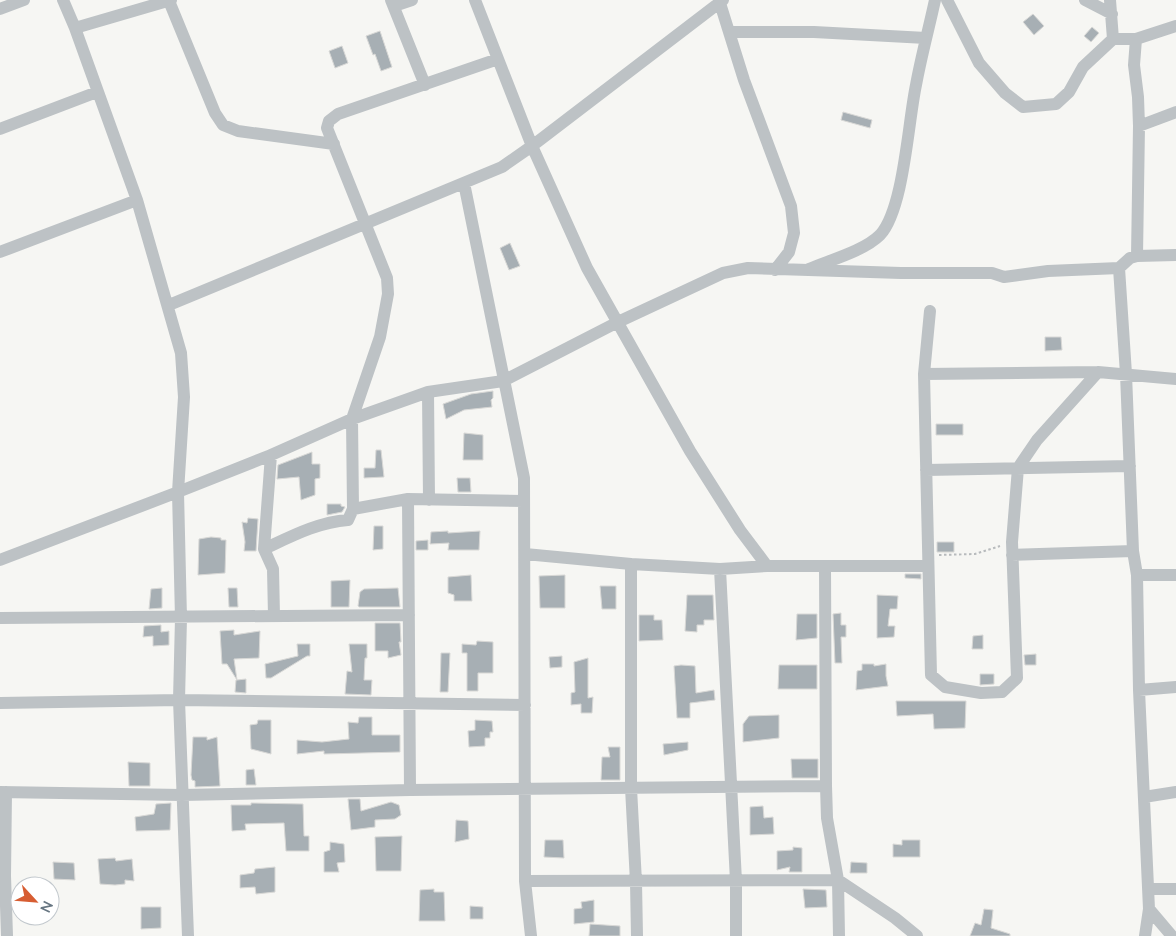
<svg xmlns="http://www.w3.org/2000/svg" width="1176" height="936" viewBox="0 0 1176 936" font-family="Lato,sans-serif">
  <style>
    .building { fill: #a7afb4; stroke: #d8d8d6 }
    .lines { fill: none; stroke-linecap: round; stroke-linejoin: round }
    .path { stroke: #b8bbbd; stroke-width: 2; stroke-dasharray: 2.5 2.5; stroke-linecap: butt }
    .minor { stroke: #bdc2c5; stroke-width: 12 }
  </style>
  <rect width="100%" height="100%" fill="#f6f6f3"/>
  <path class="building" d="M1033,14l11,12 -10,9 -11,-13z
    M1092,27l7,6 -8,9 -7,-6z
    M380,31l12,36 -11,4 -6,-17 -2,1 -7,-19z
    M342,46l6,17 -13,5 -6,-17z
    M843,112l29,8 -2,8 -29,-8z
    M510,243l10,23 -11,4 -9,-22z
    M1045,337h16l1,13 -17,1z
    M493,391v7l-2,2 1,7 -28,3 -18,9 -3,-15 28,-10z
    M936,424h27v11h-27z
    M464,433l19,2v25h-20z
    M376,450h5l3,27 -20,1v-10h11z
    M312,452v12h8v14l-5,1v16l-14,5 -2,-23 -22,2 1,-14z
    M457,478h13l1,14h-13z
    M327,504h14v2l4,1 -3,5 -15,3z
    M248,518l10,1 -2,32h-12l1,-9 -3,-20 5,1z
    M374,526h9v23l-10,1z
    M448,531v2l32,-2 -1,19h-31l1,-7 -19,1 1,-12z
    M211,537l10,1v2h5l-1,33 -27,2 1,-36z
    M428,540v10h-12v-9z
    M937,542h17v10h-17z
    M905,574h16v5l-16,-1z
    M471,575l1,26h-18v-6l-6,-2v-16z
    M565,575v33h-25l-1,-32z
    M350,580l-1,27h-18v-26z
    M600,586h16v23h-14z
    M162,588v20l-13,1 2,-20z
    M228,588h9l1,19h-9z
    M398,588l2,19h-41l-1,-1 2,-14 4,-3z
    M687,595h26l1,25h-10v5h-7v7l-12,-1z
    M877,595l21,1 -1,13h-7l-2,17h7l-1,11 -17,1z
    M841,613v12h5v12h-5l1,26h-7l-2,-49z
    M797,614h20v24l-21,2z
    M639,615h15v5h8l1,20 -24,1z
    M375,623h25l1,19h-2l2,13 -13,3v-7h-13z
    M161,625v7l8,-1v14l-16,1v-10l-10,1 1,-11z
    M234,630v5l26,-4 -1,27 -25,1 3,21 9,-1v14l-11,-1 1,-12h1l-10,-16h-5l-2,-33z
    M983,635v14h-11l1,-13z
    M477,641l16,1v31h-15v18h-11v-38h-5v-9l14,1z
    M297,644h13v12h-3l-36,22h-5l-1,-14 33,-8z
    M349,644h18v14h-2l-1,22h8l-1,15 -26,-1 2,-23 5,1z
    M441,653h9l-2,39h-8z
    M1036,654v11h-11l-1,-10z
    M562,656v11l-12,1 -1,-11z
    M588,658v40l5,-1 -1,16h-11v-9l-10,1v-12l4,-1 -1,-30z
    M862,664h12v2l12,-2v12l2,10 -32,4 1,-19 5,-1z
    M681,665l14,1 1,27 18,-3 1,10 -25,3v15h-13l-3,-52z
    M779,665h38v24h-39z
    M980,674h14v10l-14,1z
    M896,701h70l-1,27 -31,1 -1,-15 -36,2z
    M779,715v23l-36,4v-18l6,-8z
    M359,717h13v18h28v17l-76,2v-3l-27,3v-14l25,2 27,-3 -1,-17 10,1z
    M258,720h13v34l-20,-5 -1,-24 7,-1z
    M475,720l17,1 1,11h-3v6h-5v8l-16,1 -1,-16 7,-1z
    M193,737h14v3l10,-3 3,49 -25,1v-6l-3,-1 -1,-5z
    M688,742v8l-24,5 -1,-11z
    M608,747h12v33h-19l1,-23h8z
    M791,759h27v19h-26z
    M128,762l22,1v23h-21z
    M254,769l2,16h-10v-15z
    M348,799h12l1,12 30,-9 8,3 2,10 -6,4 -20,1v7l-24,3z
    M171,803l-1,27 -34,1 -1,-14 19,-3 2,-10z
    M251,803l52,1 1,32h5v15h-23l-2,-28 -39,1 1,6 -14,1 -1,-26h20z
    M763,806l1,12 9,-1 1,17 -24,1v-28z
    M456,820l12,1 1,18 -14,3z
    M402,836l-1,35h-25l-1,-34z
    M545,840h18l1,18 -20,-1z
    M902,840h18v17h-27v-13l9,1z
    M330,842l14,2 1,18 -8,1 2,9h-15v-20l6,-2z
    M793,847l9,1v24h-13l1,-5 -13,3v-19l16,-1z
    M115,858l1,3 16,-2 2,22 -9,-1v4l-10,1 -15,-1 -2,-25z
    M53,862l21,1 1,17 -21,-1z
    M851,862l16,1v10h-17z
    M275,867v25l-19,2 -1,-7 -15,1v-13l14,-2 1,-4z
    M434,889v3h10l1,29h-26l1,-31z
    M803,889l23,1 1,17 -22,1z
    M594,900v22l-20,2v-15l8,-1 -1,-6z
    M470,906l13,1v12h-13z
    M141,907h20v21l-20,1z
    M984,909l9,1 -2,18 19,6v2h-40l5,-13 6,2z
    M590,924l30,2v10h-31z"/>
  <g class="lines">
    <path class="path" d="M939,555l36,-1 25,-8"/>
    <path class="minor" d="M63,0l12,28 62,172 44,153 3,44 -6,95 3,126 -2,82 9,236
      M391,0l34,85
      M475,0l57,146 55,122 103,183 50,79 27,36h58l1,220
      M719,0l25,80 47,126 3,27 -5,19 -14,18
      M947,0l32,63 26,30 18,14 33,-3 13,-12 14,-25 30,-28
      M1085,0l27,14
      M1110,0l3,39h23l40,-13
      M169,1l46,112 8,12 15,6 96,13
      M394,6l18,-6
      M0,9l24,-9
      M75,28l96,-28
      M730,32h84l112,6
      M1136,39l-2,26 4,32 1,29 -2,130
      M1139,126l37,-14
      M0,129l97,-37
      M464,183l60,295 1,403 6,55
      M0,252l137,-52
      M1119,268l7,106 7,177 4,24 2,115 10,219 -4,27
      M809,269c21,-9 55,-18 71,-34 24,-26 28,-113 36,-150 5,-28 13,-57 19,-85
      M169,305l333,-138 30,-21 191,-146
      M930,311l-6,63 7,301 14,12 36,6 21,-1 15,-14 -5,-136 6,-74 19,-28 61,-68
      M924,374l174,-2 78,7
      M428,392l1,108
      M271,455l-7,94 9,20 1,47
      M926,470l204,-4
      M408,499l2,291
      M353,509l55,-10 115,2
      M264,549c26,-12 54,-27 84,-29l5,-11 -1,-90 28,-82 8,-43 -1,-16 -60,-150 2,-7 9,-7 160,-55
      M525,554l106,10v224l5,94 1,54
      M1012,555l121,-4
      M0,560l178,-68 93,-37 81,-36 76,-27 75,-11 115,-59 105,-49 25,-5 153,5h91l12,4 44,-6 71,-3 11,-10 7,-2 39,-1
      M631,564l89,5 47,-3
      M825,566h103
      M720,569l16,312v55
      M1137,575h39
      M0,618l409,-3
      M1139,690l37,-3
      M0,703l179,-3 346,5
      M0,792l182,3 228,-5 416,-4 1,32 11,62 1,56
      M6,792l-1,84 2,60
      M1144,797l32,-5
      M525,881l313,-1 57,38 22,18
      M1148,889h28
      M1149,909l23,27"/>
  </g>
  <g transform="translate(35 901) rotate(116)"><circle r="24" fill="#ffffff" stroke="#c2c8cd"/>
  <path d="M0-4L9 19L0 12L-9 19Z" fill="#d75d32"/>
  <text y="-8" font-size="14" font-weight="bold" text-anchor="middle" fill="#677682">N</text>
  </g>
</svg>
